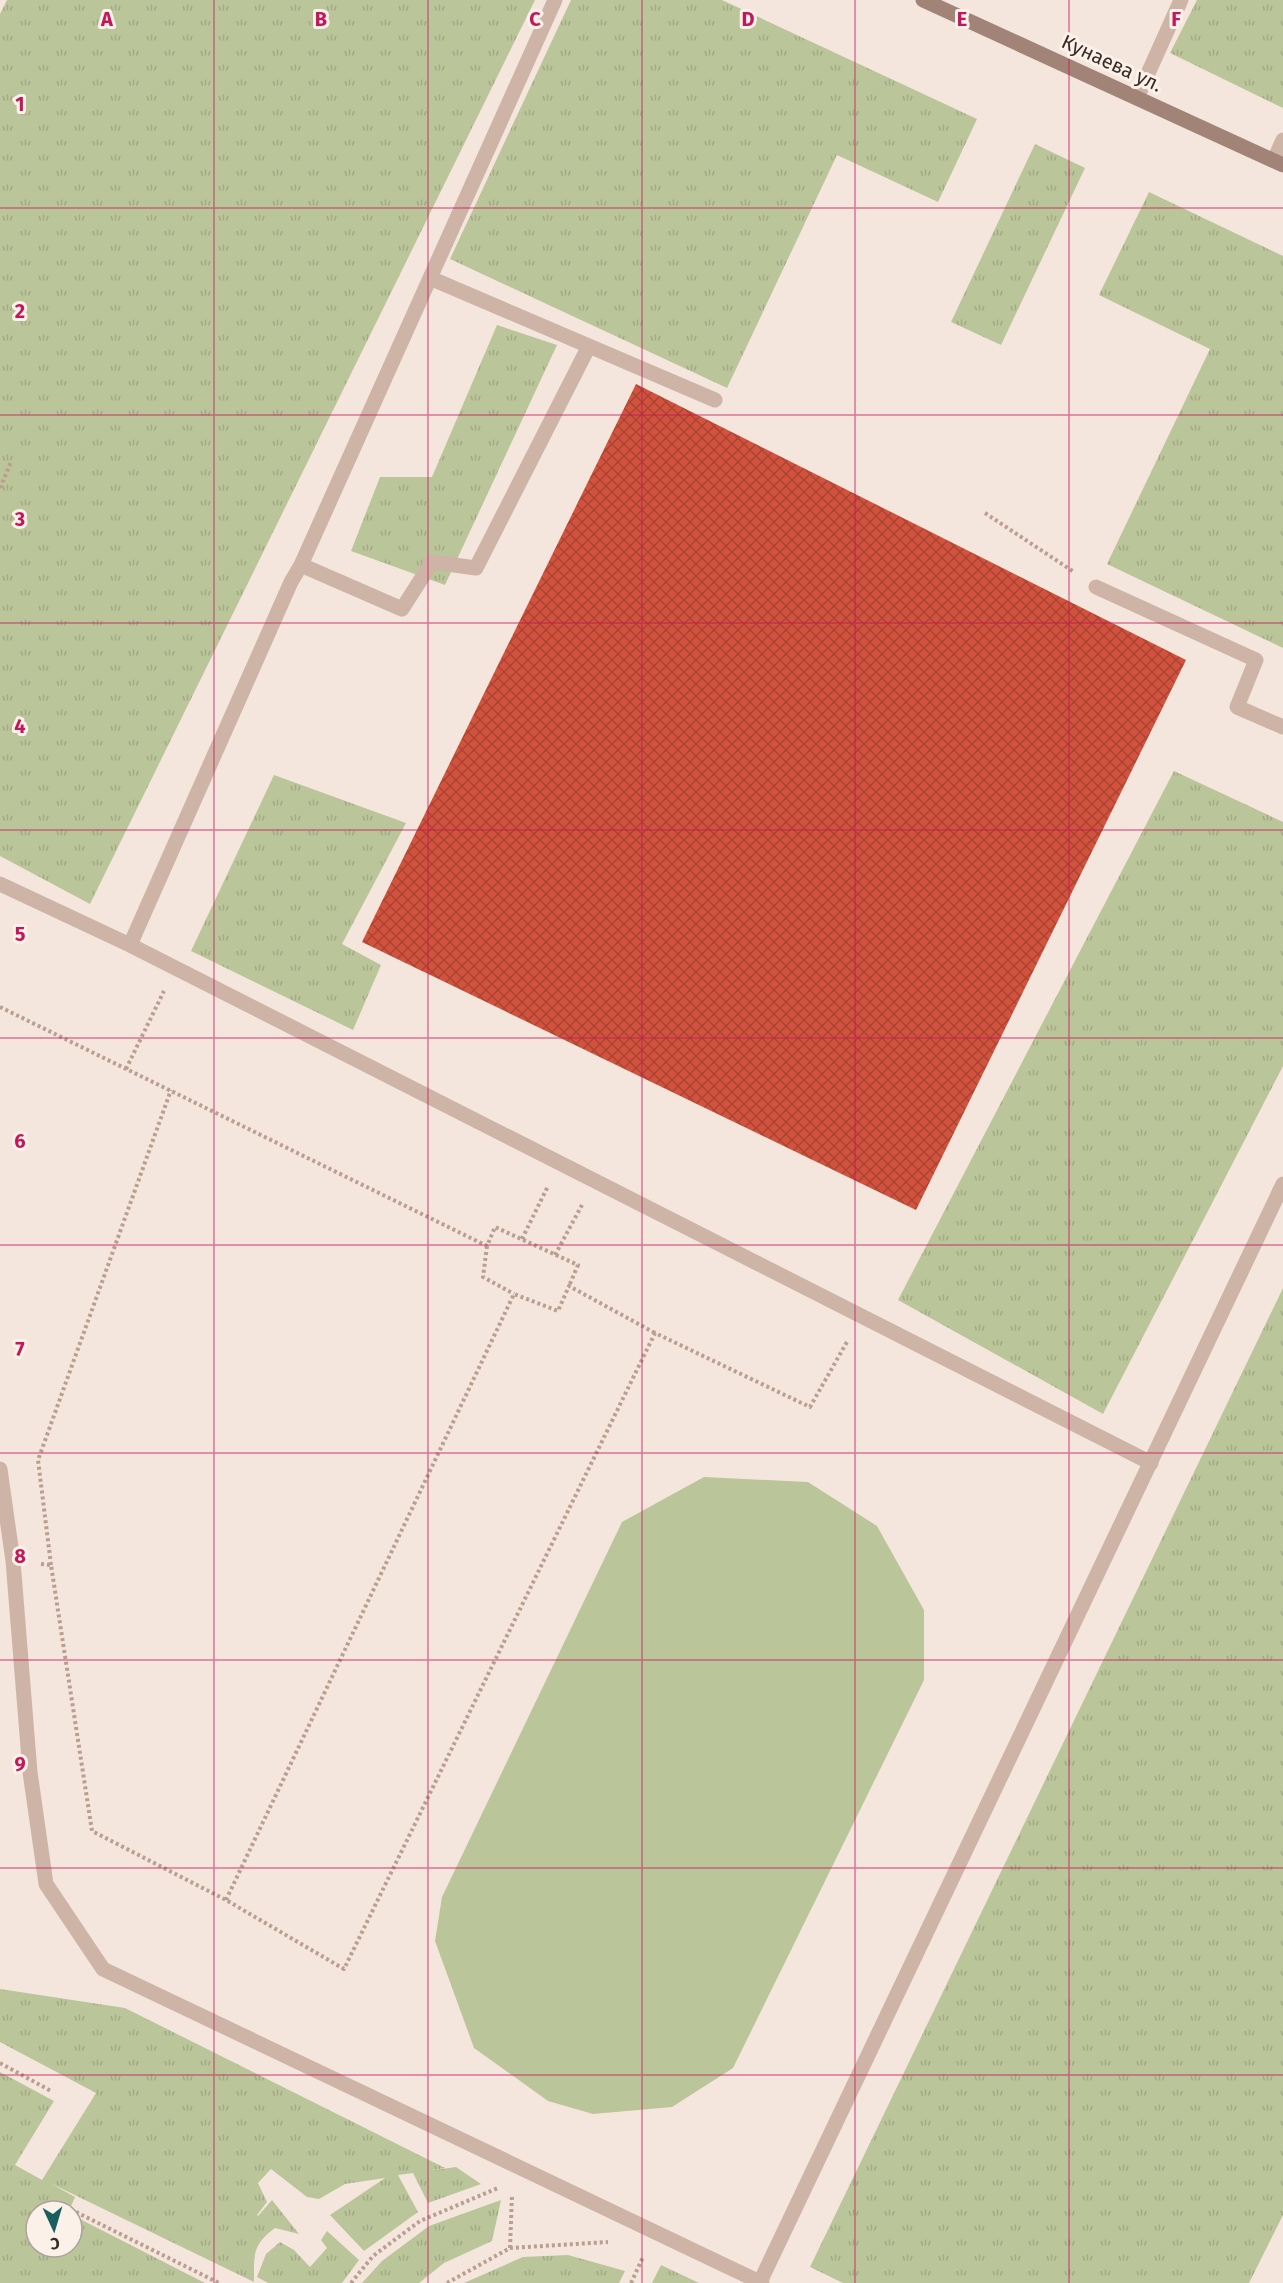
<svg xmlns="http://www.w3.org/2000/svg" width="1283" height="2283" viewBox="0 0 1283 2283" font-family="'Fira Sans',sans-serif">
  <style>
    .grass { fill: url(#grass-tufts) }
    .garden { fill: #bbc59a }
    .building { fill: url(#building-cross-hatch) }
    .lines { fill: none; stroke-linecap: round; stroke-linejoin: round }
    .path { stroke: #ba9e90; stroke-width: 4; stroke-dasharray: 3 3; stroke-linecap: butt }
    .lane { stroke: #ceb4a6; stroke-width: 15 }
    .street { stroke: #ceb4a6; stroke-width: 15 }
    .secondary { stroke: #a28377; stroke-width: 15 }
    .grid { fill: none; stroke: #c2185b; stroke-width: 1.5; stroke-opacity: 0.55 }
    .labels { text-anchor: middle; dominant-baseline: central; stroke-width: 6; stroke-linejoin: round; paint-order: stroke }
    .street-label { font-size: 20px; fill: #392c28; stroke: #fbf1e9 }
    .grid-label { font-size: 20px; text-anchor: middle; font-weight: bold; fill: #c2185b; stroke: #fbf1e9; stroke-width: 6; stroke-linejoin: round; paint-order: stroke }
  </style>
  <defs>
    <pattern id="grass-tufts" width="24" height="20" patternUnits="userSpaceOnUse" patternTransform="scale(1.5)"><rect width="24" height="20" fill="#bbc59a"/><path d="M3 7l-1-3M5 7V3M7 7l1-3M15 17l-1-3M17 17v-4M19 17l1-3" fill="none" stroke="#a2a985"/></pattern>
    <pattern id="building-cross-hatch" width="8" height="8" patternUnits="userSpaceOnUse" patternTransform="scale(1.5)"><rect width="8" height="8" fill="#d1523d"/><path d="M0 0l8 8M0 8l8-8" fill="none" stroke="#ab4433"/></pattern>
  </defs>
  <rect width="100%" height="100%" fill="#f4e6dc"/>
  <path class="grass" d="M7,0h528l-445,904 -90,-48v-842z
    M571,0h151l255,119 -39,83 -101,-47 -110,233 -277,-129z
    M1197,0h86v108l-113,-55z
    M1035,144l50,24 -84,177 -50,-23z
    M1149,192l134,64v392l-176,-84 103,-215 -111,-54z
    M497,325l60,20 -112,240 -94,-34 29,-74h52z
    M1174,771l109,51v244l-180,348 -205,-114z
    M274,775l132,48 -64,121 39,21 -28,65 -162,-79z
    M1283,1288v927l-34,68h-406l-33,-16z
    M0,1989l125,19 320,160 -18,3 29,-4 25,17 -53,19 -15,-30 -15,2 20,37 -54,39 -34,-36 55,-37 -40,6 -26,15 -12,-2 -36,-28 -13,14 9,19 -10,13 1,1 14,-16 27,34 -24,-6c-23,17 -21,27 -21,54l-204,-99 25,14 -6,14h-33v36h36v-32l133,68h-205v-211l54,29 -39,64 27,15 54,-87 -96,-51z
    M501,2200l-9,41 -48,22 -25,20h-57l20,-22 47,-35z
    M327,2231l32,29 -17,23h-74l-11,-6 9,-23 14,-12 14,8 16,17 17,-19 -6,-8z
    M568,2255l57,16 -6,12h-155l59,-26z
    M661,2265l38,18h-47z"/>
  <path class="garden" d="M704,1477l104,5 69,44 47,84v70l-191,388 -61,39 -79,7 -45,-13 -74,-53 -39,-107 7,-44 180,-375z"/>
  <path class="building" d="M636,384l550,276 -270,550 -554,-268z"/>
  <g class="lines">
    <path class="path" d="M0,488l11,-26
      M985,513l89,59
      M0,1007l487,239 8,-19 83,38 -9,21
      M126,1069l38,-78
      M522,1239l26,-53
      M487,1246l-4,31 31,17
      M555,1255l27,-50
      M41,1564l10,1 41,266 134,69 118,69 311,-636 155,74 38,-67
      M51,1565l-13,-105 133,-370
      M226,1900l288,-606 44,17 11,-25 86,47
      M0,2063l51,28
      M76,2212l143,71
      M510,2248l2,-53
      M351,2283l22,-27 47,-35 78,-33
      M447,2283l63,-35 98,-6
      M631,2283l12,-26"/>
    <path class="lane" d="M555,0l-254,565 -10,17 -161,363 1021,518
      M1137,98l44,-98
      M1274,160l9,-20
      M430,278l285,122
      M301,565l101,44 30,-47 44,6 113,-222
      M1096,587l160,73 -19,47 46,20
      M0,884l130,61"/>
    <path class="street" d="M0,1469l13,92 17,211 16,112 57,85 659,314
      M760,2282l523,-1098"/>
    <path class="secondary" d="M923,0l360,165"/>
  </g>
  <path class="grid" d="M214,0v2283M428,0v2283M642,0v2283M855,0v2283M1069,0v2283M0,208h1283M0,415h1283M0,623h1283M0,830h1283M0,1038h1283M0,1245h1283M0,1453h1283M0,1660h1283M0,1868h1283M0,2075h1283"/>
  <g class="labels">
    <g class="street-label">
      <text transform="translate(1112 63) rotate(25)">Кунаева ул.</text>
    </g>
  </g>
  <g class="grid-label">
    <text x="107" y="26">A</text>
    <text x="321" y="26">B</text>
    <text x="535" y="26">C</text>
    <text x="748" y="26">D</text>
    <text x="962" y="26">E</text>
    <text x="1176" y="26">F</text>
    <text x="20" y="111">1</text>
    <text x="20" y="318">2</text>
    <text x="20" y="526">3</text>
    <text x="20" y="733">4</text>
    <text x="20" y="941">5</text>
    <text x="20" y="1148">6</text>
    <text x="20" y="1356">7</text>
    <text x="20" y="1563">8</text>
    <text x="20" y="1771">9</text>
  </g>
  <g transform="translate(54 2229) rotate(176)"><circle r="28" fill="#fbf1e9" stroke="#ada29c" stroke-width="1.5"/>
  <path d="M0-4.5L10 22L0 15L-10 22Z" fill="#195f5d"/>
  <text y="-9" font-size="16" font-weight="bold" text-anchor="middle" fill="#392c28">С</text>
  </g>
</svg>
